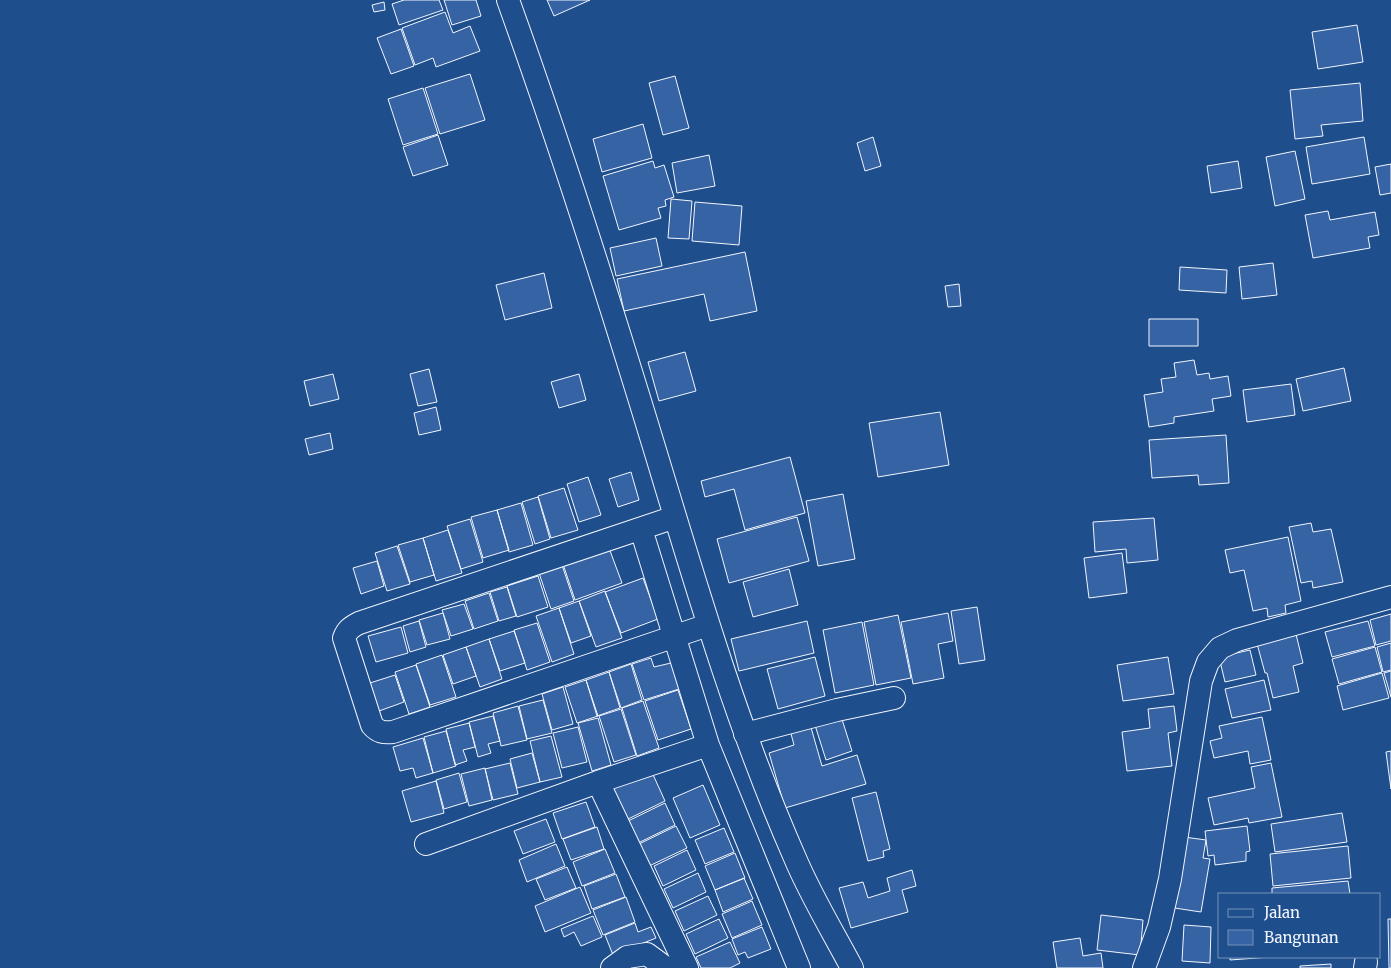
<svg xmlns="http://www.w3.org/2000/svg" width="1391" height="968" viewBox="0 0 1391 968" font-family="Merriweather,serif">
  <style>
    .building { fill: #3563a3; stroke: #f2f6ff }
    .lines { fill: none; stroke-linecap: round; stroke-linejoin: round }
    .street-casing { stroke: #f2f6ff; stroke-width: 24 }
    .street { stroke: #1f4e8c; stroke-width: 22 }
  </style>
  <rect width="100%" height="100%" fill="#1f4e8c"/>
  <path class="building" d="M404,0h35l4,10 -44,15 -7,-21z
    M444,0h32l5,16 -29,9z
    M547,0h43l-36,16z
    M384,2l1,8 -11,2 -2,-7z
    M445,12l8,21 17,-7 10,25 -44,16 -3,-9 -18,7 -13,-37z
    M1357,25l6,37 -45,7 -6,-37z
    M401,29l13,37 -23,8 -14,-36z
    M470,74l15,46 -45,14 -15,-46z
    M675,76l14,52 -26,7 -14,-52z
    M1360,83l3,38 -42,4 2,11 -28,3 -5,-49z
    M423,88l15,46 -35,11 -15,-46z
    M643,124l9,34 -50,14 -9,-33z
    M438,135l10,30 -35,11 -10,-29z
    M873,137l8,29 -16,5 -8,-28z
    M1364,137l6,37 -58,10 -6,-37z
    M1295,151l10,48 -30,7 -9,-49z
    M709,155l6,31 -38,7 -5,-30z
    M653,161l2,7 9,-3 10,32 -9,3 1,6 -8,2 3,10 -42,12 -16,-54z
    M1238,161l4,27 -31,5 -4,-27z
    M1391,164v29l-11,2 -5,-28z
    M671,199l21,2 -3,38 -21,-1z
    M695,202l47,4 -3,39 -47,-4z
    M1328,211l2,9 45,-8 4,23 -11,2 2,11 -57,10 -8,-43z
    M656,238l6,28 -46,10 -6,-28z
    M745,252l12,59 -47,10 -6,-27 -80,17 -7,-32z
    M1273,263l4,32 -35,4 -3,-32z
    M1180,267l47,3 -1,23 -47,-3z
    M544,273l8,35 -47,12 -9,-35z
    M959,284l2,22 -13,1 -3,-21z
    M1149,319h49v27h-49z
    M685,352l11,39 -37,10 -11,-39z
    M1194,360l3,15 12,-2 1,6 18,-3 3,20 -19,3 2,12 -40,6v6l-25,4 -5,-32 19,-3 -2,-13 15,-2 -2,-14z
    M1344,368l7,33 -48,10 -7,-32z
    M429,369l8,33 -19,4 -8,-32z
    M333,374l6,25 -29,7 -6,-25z
    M579,374l7,26 -27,8 -8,-26z
    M1291,384l4,31 -48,7 -4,-32z
    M436,407l5,23 -22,5 -5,-22z
    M940,412l9,53 -71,12 -9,-54z
    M330,433l3,16 -24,6 -4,-16z
    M1226,435l3,48 -30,2 -1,-10 -46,3 -3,-38z
    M790,457l15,56 -60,17 -11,-41 -29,8 -4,-16z
    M631,472l8,28 -21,7 -9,-28z
    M588,477l13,38 -22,7 -12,-38z
    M564,488l14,42 -27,8 -13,-42z
    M843,494l12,65 -37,7 -12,-65z
    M538,497l12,42 -15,5 -13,-42z
    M521,503l12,42 -24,7 -12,-42z
    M497,510l12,40 -26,8 -12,-41z
    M797,517l12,44 -80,22 -12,-44z
    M1154,518l4,42 -31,3 -1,-14 -31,3 -2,-30z
    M470,519l13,43 -22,7 -14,-43z
    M1311,523l2,9 18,-3 12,53 -30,6 -1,-7 -11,2 -12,-56z
    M448,530l14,43 -26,8 -13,-43z
    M1288,537l13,64 -16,4 1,8 -18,4 -1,-9 -14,3 -9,-41 -14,3 -5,-23z
    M423,538l11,37 -24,7 -12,-37z
    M397,546l13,38 -23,7 -12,-38z
    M609,548l13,35 -47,17 -12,-36z
    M1122,553l5,40 -38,5 -5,-40z
    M377,561l7,25 -23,8 -8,-26z
    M562,565l12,36 -23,8 -12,-36z
    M789,569l9,36 -45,12 -10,-35z
    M538,576l10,31 -31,10 -10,-31z
    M643,578l15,41 -37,14 -16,-41z
    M507,587l9,29 -17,5 -9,-29z
    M605,591l17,47 -26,9 -17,-46z
    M489,593l9,28 -24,8 -9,-28z
    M579,601l12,35 -20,7 -12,-35z
    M464,604l9,25 -22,7 -9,-26z
    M977,607l8,53 -26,4 -8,-53z
    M559,608l15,46 -22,8 -16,-46z
    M443,613l7,26 -23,6 -8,-25z
    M948,613l5,28 -15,3 6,34 -31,6 -12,-62z
    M1391,614v27l-15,4 -6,-25z
    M898,615l13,63 -35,7 -12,-63z
    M419,621l7,26 -16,5 -7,-26z
    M807,621l7,32 -75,18 -8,-32z
    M1368,621l7,25 -43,11 -7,-25z
    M862,622l12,63 -39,8 -12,-63z
    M537,623l13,39 -23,8 -13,-40z
    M401,627l7,26 -32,9 -8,-26z
    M1295,630l8,33 -10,3 6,26 -26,6 -6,-25h-2l-9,-33z
    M514,631l11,32 -25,8 -11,-32z
    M489,639l13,40 -22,8 -14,-40z
    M1391,643v27l-8,2 -6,-25z
    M466,647l10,29 -23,8 -10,-29z
    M1375,647l7,25 -43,12 -7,-25z
    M1250,650l6,25 -31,7 -6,-25z
    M442,655l14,42 -26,8 -14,-41z
    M815,657l10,39 -47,13 -11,-40z
    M1168,657l6,37 -51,7 -6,-36z
    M651,658l3,9 17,-4 8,26 -35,11 -12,-36z
    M631,664l11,36 -21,8 -12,-36z
    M416,665l14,42 -21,7 -14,-42z
    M1391,671v26l-7,-24z
    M609,672l11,36 -23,8 -11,-36z
    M1382,673l7,25 -46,12 -6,-24z
    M395,675l9,27 -25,9 -9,-28z
    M586,680l12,36 -21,7 -12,-36z
    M1264,680l7,30 -39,8 -7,-29z
    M563,687l10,37 -21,6 -10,-36z
    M678,690l13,39 -33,11 -13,-39z
    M543,700l9,33 -25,6 -8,-33z
    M643,701l16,47 -22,8 -15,-48z
    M518,706l9,34 -26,6 -8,-33z
    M1174,706l3,25 -9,2 4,33 -45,5 -5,-39 28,-4 -2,-19z
    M621,709l15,46 -22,7 -15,-46z
    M840,713l12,38 -26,9 -12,-38z
    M493,716l7,25 -12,3 3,9 -13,4 -9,-35z
    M1262,717l9,43 -21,4 -2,-13 -34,7 -4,-17 12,-3 -3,-12z
    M598,718l13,47 -19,6 -14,-48z
    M469,723l6,24 -12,3 4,11 -12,4 -9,-36z
    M810,724l12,42 35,-11 9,29 -81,24 -16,-55 25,-8 -4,-15z
    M578,727l9,35 -25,6 -9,-35z
    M446,731l10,35 -23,7 -9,-36z
    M551,736l11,41 -22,5 -10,-41z
    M423,738l10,35 -17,5 -3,-10 -13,3 -7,-24z
    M1391,751v38l-5,-37z
    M532,753l8,29 -23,6 -7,-29z
    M510,763l8,31 -25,6 -8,-31z
    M1271,763l11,54 -33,6 -1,-5 -34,7 -6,-27 47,-10 -4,-21z
    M485,768l7,32 -23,6 -8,-32z
    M650,768l15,33 -39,19 -15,-34z
    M459,773l8,29 -23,7 -8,-29z
    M436,781l8,32 -33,9 -9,-31z
    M703,785l17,40 -30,13 -17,-40z
    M876,792l14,57 -7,2 1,6 -16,4 -16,-63z
    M586,802l9,25 -33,12 -9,-26z
    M665,803l10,22 -39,19 -10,-22z
    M1342,813l5,29 -72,10 -4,-28z
    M546,819l9,23 -32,12 -9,-23z
    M676,826l11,22 -40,19 -10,-22z
    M1247,826l3,25 -4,1v9l-31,4 -1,-10 -6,1 -3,-25z
    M597,827l7,22 -33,11 -8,-21z
    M724,828l10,24 -29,12 -10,-24z
    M1184,837l22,3 -3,18 7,1 -9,53 -33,-5z
    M556,844l9,22 -38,16 -8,-22z
    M1348,846l3,32 -78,8 -3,-32z
    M605,849l10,24 -33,13 -9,-24z
    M687,850l9,20 -33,16 -9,-20z
    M735,853l10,25 -30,12 -10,-24z
    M567,867l9,21 -31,12 -9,-21z
    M912,870l4,16 -14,4 6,22 -57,16 -12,-40 24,-6 5,16 22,-7 -3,-13z
    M698,873l8,19 -33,16 -9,-19z
    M616,874l9,23 -33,12 -8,-23z
    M744,878l9,21 -30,13 -8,-22z
    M1348,881l2,13h-78v-6z
    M580,887l11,26 -46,19 -10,-26z
    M708,896l9,19 -33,16 -9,-20z
    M626,897l9,25 -32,13 -10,-25z
    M752,901l10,24 -30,13 -10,-24z
    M1101,915l42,5 -3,35 -43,-5z
    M593,916l9,21 -21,9 -7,-14 -10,5 -3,-8z
    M719,919l9,19 -33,16 -9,-20z
    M1388,919h3v49h-2z
    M635,923l3,9 13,-5 5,11 -43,17 -8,-20z
    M1184,925l27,2 -1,36 -28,-2z
    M762,927l9,22 -23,9 -3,-6 -7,3 -6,-16z
    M1080,938l3,18 18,-3 2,15h-46l-4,-26z
    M730,942l10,21 -10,5h-29l-5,-11z
    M1230,957h40l-40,3z
    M1331,964v4h-31v-2z"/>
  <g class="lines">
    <defs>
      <path id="street" d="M508,0c46,128 88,258 128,388 49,158 92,318 159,470 16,38 38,74 57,110
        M675,517l-316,106c-8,4 -12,7 -15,15l28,87c6,7 11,8 21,7l315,-107
        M641,529l67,216 91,223
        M745,734l92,-24 57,-12
        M426,844l172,-62
        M612,968l15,-11 20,-3 19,14
        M687,968l-89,-186 110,-37
        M1144,968l15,-41 11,-48 31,-198 7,-19 12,-14 17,-8 154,-43
        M1365,968l1,-6"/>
    </defs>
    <use href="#street" class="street-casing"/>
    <use href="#street" class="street"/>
  </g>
  <rect x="1218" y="893" width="162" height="65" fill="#1f4e8c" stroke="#7391ba"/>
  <rect x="1228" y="909" width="25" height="8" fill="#1f4e8c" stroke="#7391ba"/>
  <text x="1264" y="918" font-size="15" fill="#f2f6ff">Jalan</text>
  <rect x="1228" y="930" width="25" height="15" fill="#3563a3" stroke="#7391ba"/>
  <text x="1264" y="943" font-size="15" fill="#f2f6ff">Bangunan</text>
</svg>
